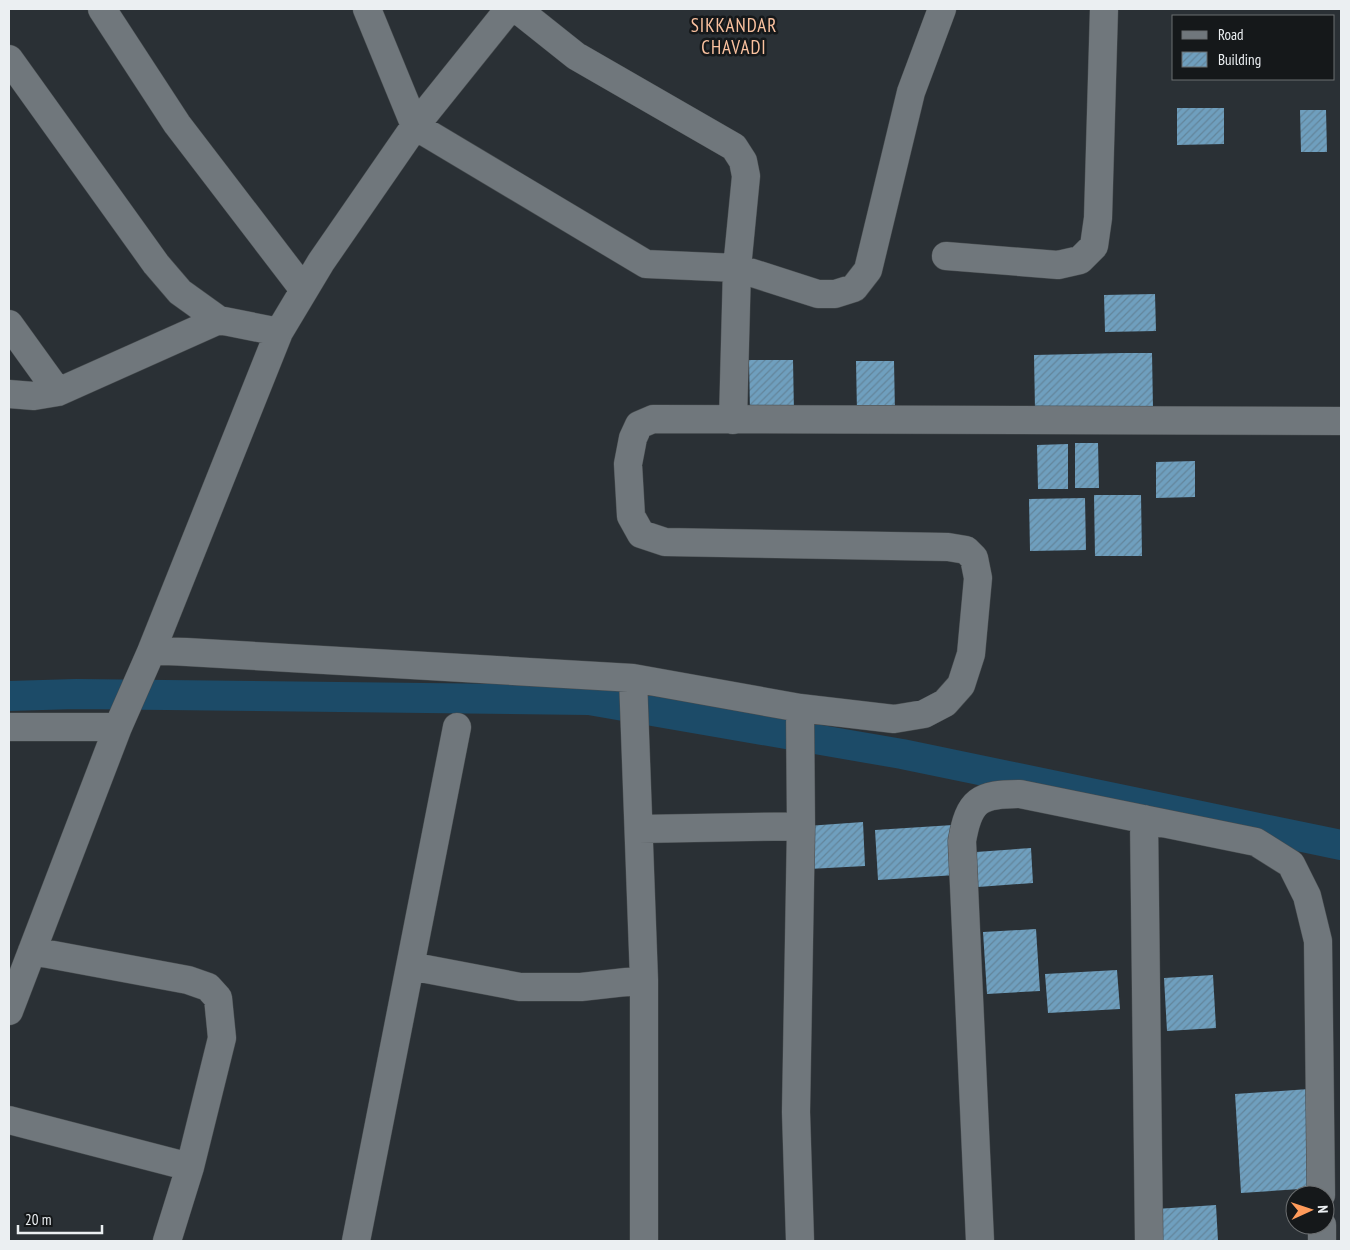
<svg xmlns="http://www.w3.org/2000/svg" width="1350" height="1250" viewBox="0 0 1350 1250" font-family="'PT Sans Narrow',sans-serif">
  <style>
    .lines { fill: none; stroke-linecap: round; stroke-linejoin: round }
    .canal { stroke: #1c4b68; stroke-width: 30 }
    .building { fill: url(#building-hatch) }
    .minor-casing { stroke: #474c4f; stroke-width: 29 }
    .minor { stroke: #70777c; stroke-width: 28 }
    .labels { text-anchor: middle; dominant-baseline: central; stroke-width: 5; stroke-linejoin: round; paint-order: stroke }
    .neighbourhood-label { font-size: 19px; letter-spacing: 1px; fill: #fac19f; stroke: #15181a }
  </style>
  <defs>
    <pattern id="building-hatch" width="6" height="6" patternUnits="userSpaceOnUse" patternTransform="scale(1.25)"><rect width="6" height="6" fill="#6f9fbe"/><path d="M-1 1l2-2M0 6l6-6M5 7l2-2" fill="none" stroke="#63859b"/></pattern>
  </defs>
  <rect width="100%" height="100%" fill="#2a3035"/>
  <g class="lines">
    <path class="canal" d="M9,696l67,-2 513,6 313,54 439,91"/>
  </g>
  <path class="building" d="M1177,108h47v36l-47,1z
    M1300,110h26l1,42h-26z
    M1155,294l1,37 -51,1 -1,-37z
    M1123,353h29l1,56 -118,1 -1,-55z
    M749,360h44l1,53h-44z
    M856,361h38l1,52h-38z
    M1075,443h23l1,45h-24z
    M1068,444v45h-30l-1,-44z
    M1195,461v36l-39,1v-36z
    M1094,495h47l1,61h-47z
    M1085,498l1,52 -56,1 -1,-52z
    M863,822l2,44 -56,3 -2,-43z
    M953,825l3,50 -78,5 -3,-50z
    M1031,848l2,35 -55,4 -2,-35z
    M1036,929l4,62 -53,3 -4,-62z
    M1117,970l3,39 -72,4 -3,-39z
    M1213,975l3,53 -49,3 -3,-53z
    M1309,1089l6,99 -74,5 -6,-99z
    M1216,1205l2,36h-60l-2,-32z"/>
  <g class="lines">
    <defs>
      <path id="minor" d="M102,9l75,115 127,166
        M367,9l48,117 231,138 91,4 81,26h17l19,-6 14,-18 43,-178 31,-83
        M517,9l59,47 158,91 9,14 3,15 -9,92 -4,152
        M9,59l147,205 24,28 39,28
        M946,256l112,9 22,-5 14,-14 4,-28 6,-209
        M9,324l49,68
        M9,394l25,2 24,-4 161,-72 60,12
        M152,650l481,28 167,30 94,11 30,-5 21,-11 16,-18 10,-31 7,-76 -4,-20 -8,-8 -18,-3 -283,-5 -24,-8 -10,-18 -3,-52 5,-26 6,-13 14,-6 688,2
        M633,678l11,302v261
        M800,708l1,118 -5,286 4,129
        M9,727h109
        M1144,819l5,422
        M639,829l162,-3
        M32,951l156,29 20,7 10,11 4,40 -32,129 -23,74
        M410,966l110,21h61l63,-7
        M9,1011l109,-284 33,-75 128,-320 42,-70 94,-136 94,-117
        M9,1120l181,47
        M1322,1225v16
        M356,1241l101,-514
        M980,1241l-18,-400c7,-41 17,-47 58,-47l236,48 35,22 16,32 11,45 3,254"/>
    </defs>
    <use href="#minor" class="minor-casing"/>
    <use href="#minor" class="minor"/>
  </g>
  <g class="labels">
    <g class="neighbourhood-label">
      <text x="734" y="25">SIKKANDAR<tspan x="734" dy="22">CHAVADI</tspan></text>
    </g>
  </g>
  <rect width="1350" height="1250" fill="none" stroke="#ebeff2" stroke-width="20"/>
  <rect x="1172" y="15" width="162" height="65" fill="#15181a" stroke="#6b6e70"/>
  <rect x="1182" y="31" width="25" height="8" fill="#70777c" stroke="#6b6e70"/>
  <text x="1218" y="40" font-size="15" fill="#ebeff2">Road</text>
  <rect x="1182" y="52" width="25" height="15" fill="url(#building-hatch)" stroke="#6b6e70"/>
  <text x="1218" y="65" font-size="15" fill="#ebeff2">Building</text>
  <g transform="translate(1310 1210) rotate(87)"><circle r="24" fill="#15181a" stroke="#6b6e70"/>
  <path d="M0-4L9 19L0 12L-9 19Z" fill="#ff9b5b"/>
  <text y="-8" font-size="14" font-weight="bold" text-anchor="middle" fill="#ebeff2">N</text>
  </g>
  <path d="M18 1225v8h84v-8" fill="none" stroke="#ebeff2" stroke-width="2.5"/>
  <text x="25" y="1225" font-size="15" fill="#ebeff2" stroke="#15181a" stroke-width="4" paint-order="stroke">20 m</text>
</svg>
